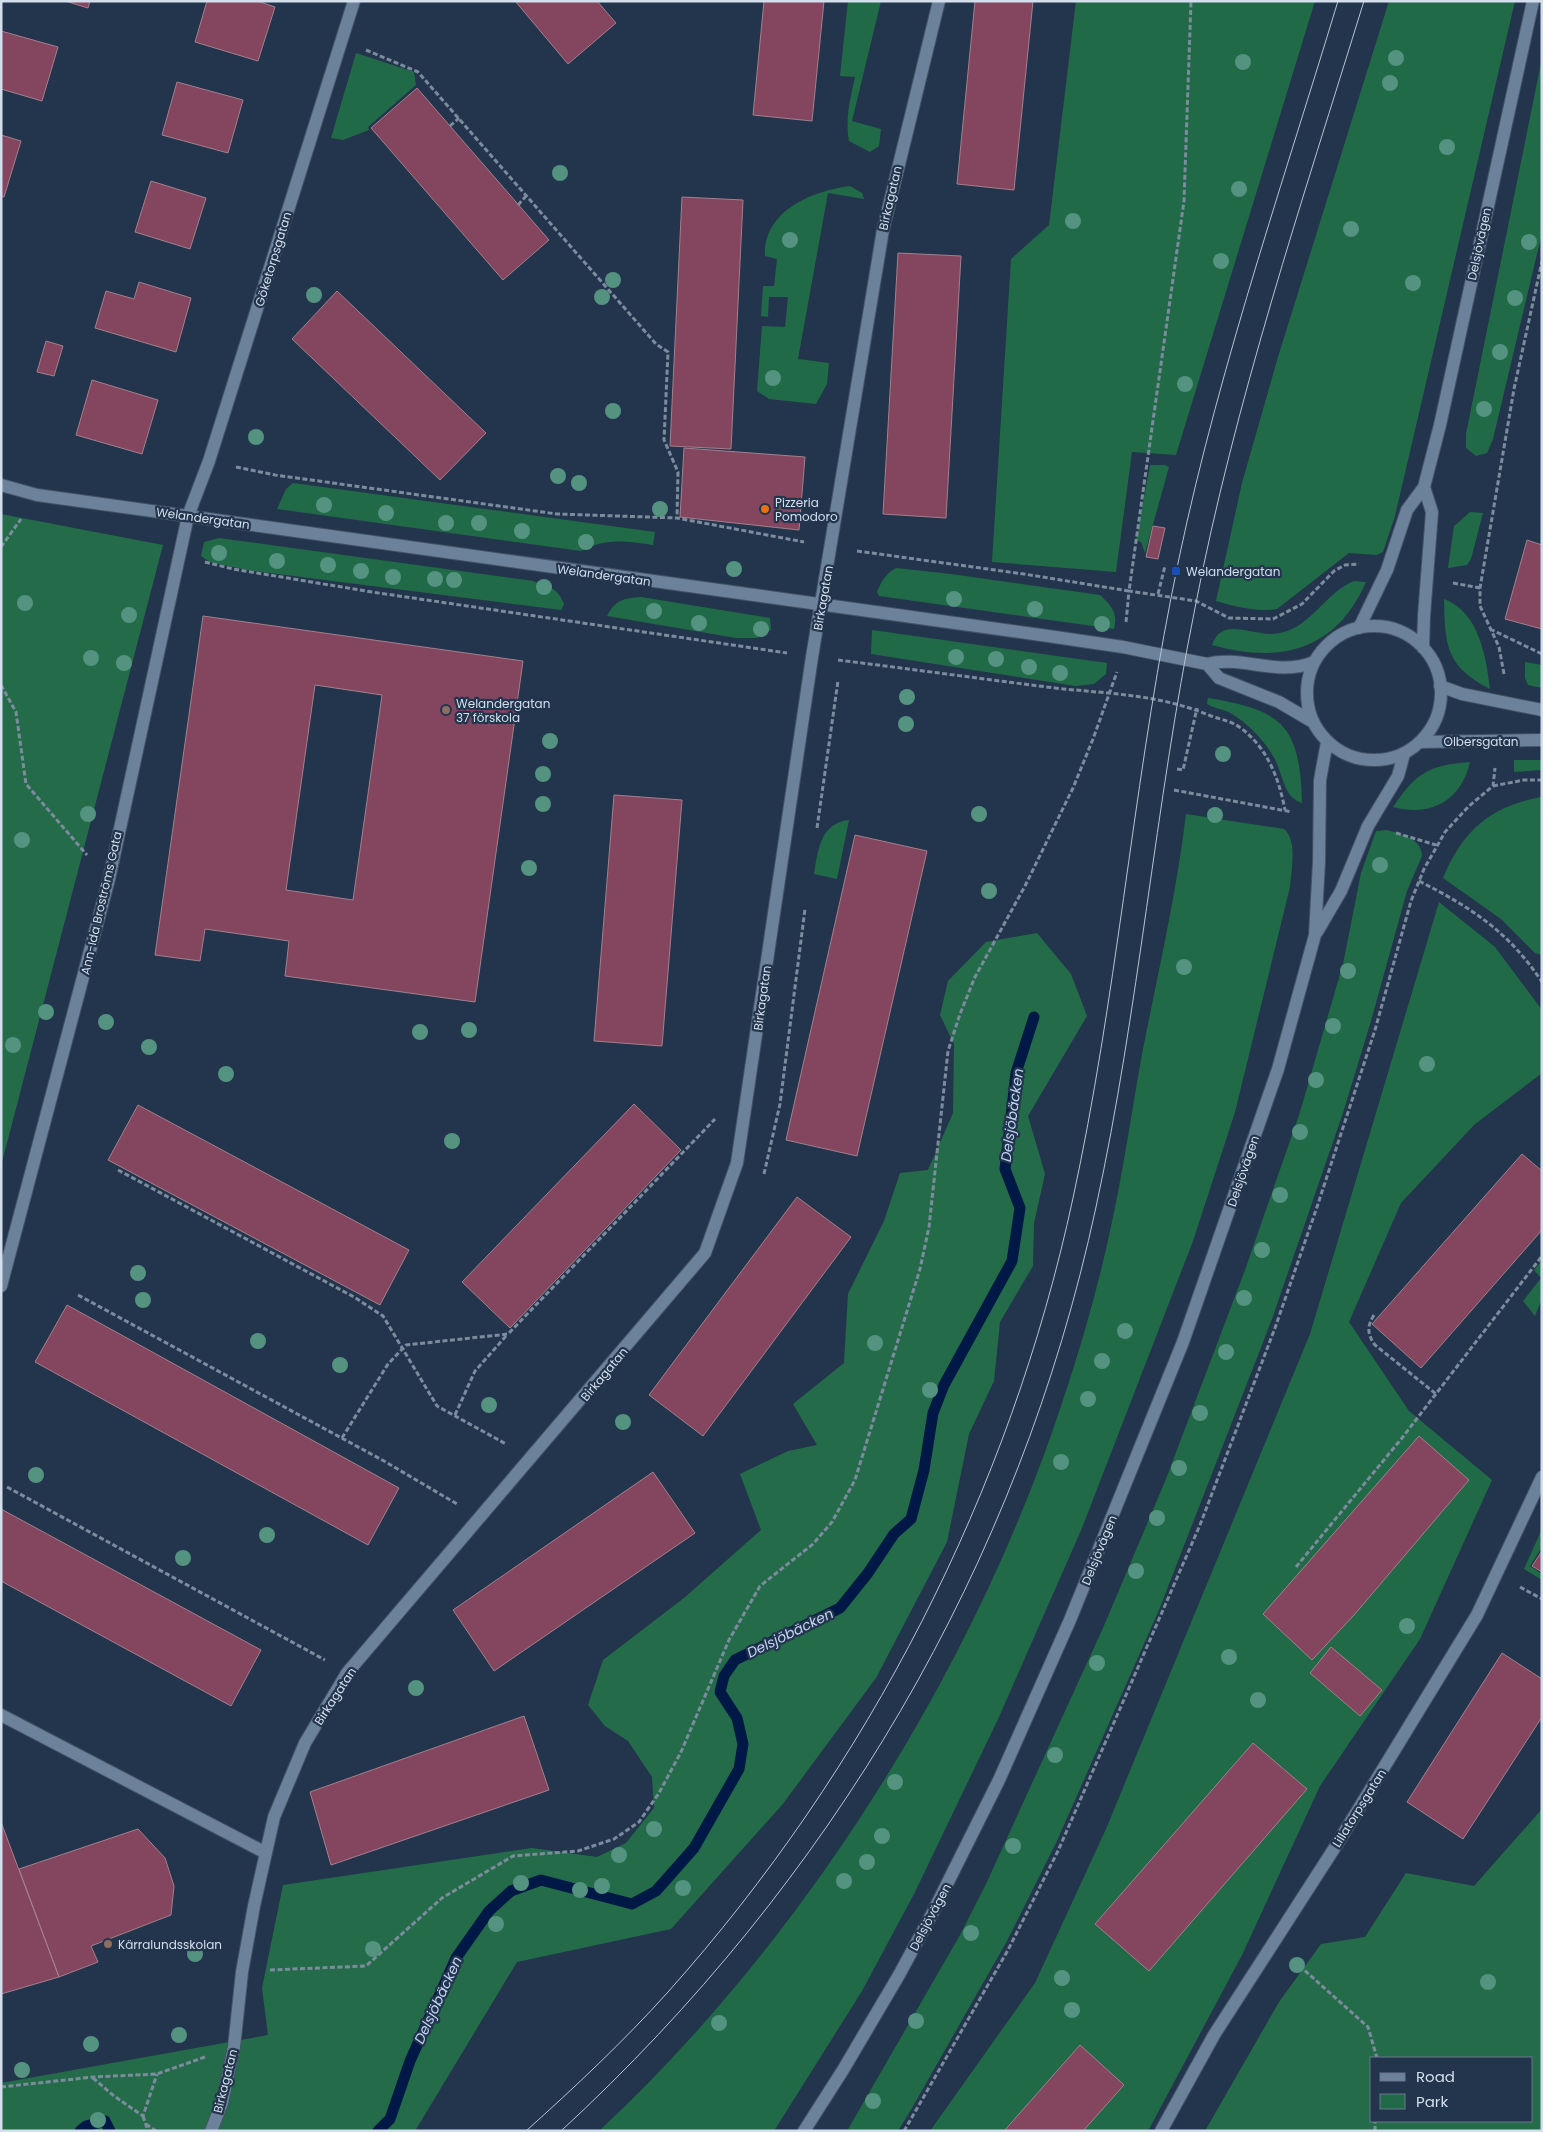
<svg xmlns="http://www.w3.org/2000/svg" width="1543" height="2132" viewBox="0 0 1543 2132" font-family="Poppins,sans-serif">
  <style>
    .green { fill: #216a47 }
    .forest { fill: #246c49; fill-rule: evenodd }
    .lines { fill: none; stroke-linecap: round; stroke-linejoin: round }
    .stream { stroke: #001845; stroke-width: 11 }
    .building { fill: #84455f; stroke: #a3808d; fill-rule: evenodd }
    .minor-casing { stroke: #435366; stroke-width: 14 }
    .path { stroke: #7c8b9e; stroke-width: 3; stroke-dasharray: 5 2.5; stroke-linecap: butt }
    .minor { stroke: #6c819a; stroke-width: 12 }
    .tram { stroke: #b6c3d2; stroke-width: 1 }
    .tree { fill: #549380 }
    .food-dot { fill: #e8710a; stroke: #23354c; stroke-width: 2 }
    .transit-dot { fill: #1a4fb4; stroke: #23354c; stroke-width: 2 }
    .education-dot { fill: #8d6e63; stroke: #23354c; stroke-width: 2 }
    .labels { text-anchor: middle; dominant-baseline: central; stroke-width: 4.5; stroke-linejoin: round; paint-order: stroke }
    .street-label { font-size: 12px; fill: #d3dfed; stroke: #23354c }
    .poi-label { font-size: 12px; fill: #d3dfed; stroke: #23354c; text-anchor: start }
    .water-label { font-size: 14px; font-style: italic; fill: #c3d6f6; stroke: #23354c }
  </style>
  <rect width="100%" height="100%" fill="#23354c"/>
  <path class="green" d="M848,1h33l-29,120 29,8 -2,17 -9,6 -21,-11c-4,-22 1,-41 6,-64l-15,-1z
    M1076,1h239l-139,454 -44,-3 -16,120 -124,-10 19,-303 38,-34z
    M1389,1h126l-120,515 -12,36 -6,3 -28,-2 -72,56c-21,3 -40,-2 -61,-8l26,-118 36,-126z
    M356,53l58,19 2,13 -48,42 1,3 -26,10 -12,-2z
    M1542,58v175l-49,206 -6,14 -11,3 -10,-8v-14z
    M850,186l12,7 2,6 -36,-6 -30,166 31,4 -2,21 -11,20 -47,-5 -12,-8 5,-65 23,1 3,-30h-19l-1,20 -7,-1 2,-30h11l3,-27 -12,-3c-2,-45 47,-65 85,-70z
    M1150,465h15l4,2 -24,86 -4,-11 -5,-2z
    M293,483l362,49 -2,13c-29,-4 -46,-7 -72,6l-304,-42 9,-20z
    M1470,512l13,1 -12,46 -4,6 -19,3 6,-42z
    M219,538l314,43c15,5 25,7 31,23l-3,6 -314,-40 -37,-8 -9,-6 3,-14z
    M896,568l55,6 149,21c12,11 18,18 14,34l-235,-33 -2,-4c4,-10 9,-19 19,-24z
    M1354,581l12,1c-30,69 -86,82 -154,63 11,-31 42,-6 68,-12 31,-6 46,-41 74,-52z
    M641,597l129,21 1,12 -14,8h-21l-129,-22c8,-16 17,-18 34,-19z
    M1444,599c35,13 42,57 46,90 -44,-23 -45,-43 -46,-90z
    M872,630l235,33 -1,11 -12,10 -18,2 -205,-32z
    M1525,662l17,3v23l-14,-3 -3,-7z
    M1208,698c75,12 92,28 94,105 -20,-6 -19,-32 -29,-47 -10,-17 -25,-32 -41,-42 -8,-5 -17,-5 -25,-10z
    M1514,760h28v10l-28,2z
    M1470,762c-9,39 -39,55 -77,45 23,-34 36,-42 77,-45z
    M1542,797v158l-7,-2 -34,-34 -58,-41c20,-48 48,-72 99,-81z
    M1186,814l98,15c14,12 7,41 6,58l-55,225 -42,129 -111,287 -83,189 -85,177 -52,97 -88,140h-175c201,-187 368,-450 457,-710 22,-64 42,-132 56,-199 12,-56 20,-112 30,-168 16,-81 34,-158 44,-240z
    M849,820l-12,59 -23,-5c4,-23 6,-51 35,-54z
    M1387,830c13,4 35,8 35,26l-15,35 -36,130 -28,92 -71,206 -113,291 -103,233 -49,98 -95,167 -14,23h-51l113,-196 26,-51 117,-256 63,-149 79,-209 55,-158 43,-148 18,-91 15,-42z
    M1439,902l56,45 47,63v63l-68,52 -73,78 -52,119 60,89 83,69 -72,159 -100,147 -78,169 -94,176h-218l105,-148 71,-154 204,-495z
    M1542,1260v39l-7,17 -12,-15 18,-23 -7,-8z
    M1542,1529v18l-12,19 12,8v6l-18,-11z"/>
  <path class="forest" d="M1,514l162,31 -162,621z
    M1037,933l34,41 16,42 -59,100 17,58 -11,49 -1,43 -33,56 -6,59 -25,53 -22,108 -71,136 -94,127 -111,124 -154,33 -102,169h-414v-48l267,-48 -6,-47 21,-103 249,-37 65,9 29,-14 28,-35 -2,-31 -24,-36 -23,-15 -17,-21 15,-45 81,-62 77,-68 -21,-56 48,-23 29,-6 -24,-41 51,-41 4,-69 36,-73 16,-48 28,-3 25,-57 1,-69 -14,-29 8,-34 38,-39z
    M1542,1809v322h-337l74,-129 42,-58 44,-7 41,-64 68,13zM1372,2058h160v63h-160z"/>
  <g class="lines">
    <path class="stream" d="M80,2131l6,-5 19,-5 5,10
      M378,2131l12,-12 20,-58 46,-103 33,-47 22,-20 30,-11 91,24 24,-13 38,-43 45,-79 4,-25 -6,-26 -17,-26 4,-16 11,-16 105,-52 28,-35 26,-39 17,-15 13,-49 9,-57 11,-28 68,-124 8,-53 -15,-39 11,-96 18,-56"/>
  </g>
  <path class="building" d="M65,1h25l-2,7z
    M207,1h50l18,6 -17,54 -63,-19z
    M515,1h82l19,22 -48,41z
    M764,1h60l-12,120 -59,-6z
    M975,1h58l-19,189 -57,-6z
    M1,31l57,16 -16,54 -41,-12z
    M177,82l66,18 -15,53 -66,-18z
    M417,88l132,152 -46,40 -132,-152z
    M1,135l20,6 -17,56 -3,-1z
    M151,181l55,17 -16,51 -55,-17z
    M682,197l61,3 -12,249 -61,-3z
    M898,253l63,3 -15,262 -63,-4z
    M139,282l52,16 -15,54 -81,-24 11,-37 28,8z
    M337,291l149,142 -46,47 -148,-141z
    M46,341l17,5 -9,30 -17,-4z
    M92,380l66,20 -16,54 -66,-19z
    M684,448l121,9 -6,73 -119,-13z
    M1153,526l12,2 -7,31 -12,-2z
    M1527,540l15,5v84l-37,-10z
    M203,616l320,45 -48,341 -190,-26 4,-35 -84,-12 -5,32 -45,-6zM315,685l67,10 -29,205 -67,-10z
    M614,795l68,5 -20,246 -68,-5z
    M855,835l72,16 -70,305 -71,-16z
    M634,1104l47,46 -171,178 -48,-46z
    M138,1105l271,145 -29,55 -272,-145z
    M1522,1154l20,17v59l-121,138 -49,-44z
    M797,1197l54,40 -148,199 -54,-41z
    M67,1305l332,183 -31,57 -333,-183z
    M1419,1436l50,44 -115,135 -42,45 -49,-46z
    M653,1472l42,61 -201,138 -41,-61z
    M1,1509l260,141 -30,56 -230,-125z
    M1542,1551v21l-10,-6z
    M1331,1647l51,43 -22,26 -50,-43z
    M1502,1653l40,26v38l-79,122 -56,-37z
    M524,1716l25,74 -218,75 -21,-73z
    M1253,1743l54,46 -158,182 -54,-47z
    M1,1822l58,155 -58,17z
    M138,1829l27,29 9,28 -3,29 -80,31 7,16 -39,15 -40,-108z
    M1080,2045l44,40 -41,46h-79z"/>
  <g class="lines">
    <defs>
      <path id="minor" d="M1,485l36,10 1011,141 75,11 84,17c34,-9 71,13 107,-2
        M1307 693a67 67 0 1 1 134 0a67 67 0 1 1-134 0Z
        M1359,628l28,-58 20,-60 17,-23 16,-62 93,-424
        M1423,648l1,-32 8,-104 -8,-25
        M1207,664l12,14 60,24 34,20
        M1440,686l22,8 80,16
        M1421,742l121,-2
        M1317,932l24,-41 27,-65 30,-50 6,-22
        M1,1286l108,-407 79,-363 21,-55 145,-460
        M1,1715l265,138
        M211,2131l11,-28 12,-56 8,-75 12,-66 20,-89 31,-74 42,-70 358,-420 32,-90 75,-506 71,-427 56,-229
        M804,2131l39,-61 56,-95 34,-63 66,-132 71,-160 113,-278 95,-273 37,-134 4,-73 1,-82 7,-38
        M1161,2131l53,-96 125,-194 138,-226 65,-138"/>
    </defs>
    <use href="#minor" class="minor-casing"/>
    <path class="path" d="M366,50l52,22 238,272 12,8 -4,88 14,32 -1,45
      M450,126l9,-8
      M518,205l8,-9
      M236,467l39,8 282,39 120,4 127,24
      M1,547l20,-28
      M857,551l167,23 105,17 55,-390 7,-200
      M205,562l28,7 139,23 415,61
      M1453,583l27,5
      M1158,594l7,-28
      M1126,622l3,-31 67,10 33,17 44,1 29,-15 32,-33 11,-6 14,-1
      M1490,629l52,25
      M838,660c72,9 145,19 217,28 55,6 104,6 156,28 11,4 21,5 31,13 26,20 37,50 43,81
      M1504,674l-5,-27 -19,-41v-18l34,-199 28,-128
      M1,685l15,27 10,72 61,71
      M1177,769l6,1 14,-62
      M1493,786l31,-6h18
      M1174,790l118,22
      M817,828l21,-147
      M1396,833l40,12
      M1419,881c53,27 90,51 123,101
      M118,1170l236,127 29,19 54,90 69,38
      M764,1174l16,-70 25,-195
      M78,1295l306,166 73,43
      M1374,1315c-7,11 -7,19 1,30l61,49
      M455,1415l20,-44 32,-36
      M342,1438l46,-74 18,-19 102,-11 207,-215
      M7,1487l318,173
      M1296,1567l106,-129 140,-182
      M1520,1587l22,12
      M1292,1963l11,6 65,58 9,31
      M270,1970l96,-4 76,-68 71,-42 65,-5 36,-12 25,-17 20,-29 22,-41 48,-112 31,-54 53,-42 19,-22 23,-42 65,-211 9,-42 19,-176 12,-37 15,-37 50,-91 48,-98 20,-49 24,-67
      M93,2078l21,18 29,20 14,-42
      M1,2087l92,-10 64,-3 48,-17
      M143,2116l5,15
      M146,2124l10,7
      M904,2131l104,-181 50,-99 142,-326 75,-197 42,-121 58,-177 36,-129 13,-32 21,-37 24,-26 24,-20 2,-18
      M1375,2131v-10"/>
    <use href="#minor" class="minor"/>
    <path class="tram" d="M526,2131c49,-44 98,-90 142,-139 200,-224 342,-500 405,-794 43,-198 59,-401 98,-600 39,-203 107,-399 167,-597
      M561,2131c270,-249 458,-565 535,-924 43,-198 59,-401 99,-599 40,-207 107,-406 169,-607"/>
  </g>
  <g class="tree">
    <circle cx="1396" cy="58" r="8"/>
    <circle cx="1243" cy="62" r="8"/>
    <circle cx="1390" cy="83" r="8"/>
    <circle cx="1447" cy="147" r="8"/>
    <circle cx="560" cy="173" r="8"/>
    <circle cx="1239" cy="189" r="8"/>
    <circle cx="1073" cy="221" r="8"/>
    <circle cx="1351" cy="229" r="8"/>
    <circle cx="790" cy="240" r="8"/>
    <circle cx="1529" cy="242" r="8"/>
    <circle cx="1221" cy="261" r="8"/>
    <circle cx="613" cy="280" r="8"/>
    <circle cx="1413" cy="283" r="8"/>
    <circle cx="314" cy="295" r="8"/>
    <circle cx="602" cy="297" r="8"/>
    <circle cx="1515" cy="298" r="8"/>
    <circle cx="1500" cy="352" r="8"/>
    <circle cx="773" cy="378" r="8"/>
    <circle cx="1185" cy="384" r="8"/>
    <circle cx="1484" cy="409" r="8"/>
    <circle cx="613" cy="411" r="8"/>
    <circle cx="256" cy="437" r="8"/>
    <circle cx="558" cy="476" r="8"/>
    <circle cx="579" cy="483" r="8"/>
    <circle cx="324" cy="505" r="8"/>
    <circle cx="660" cy="509" r="8"/>
    <circle cx="386" cy="513" r="8"/>
    <circle cx="446" cy="523" r="8"/>
    <circle cx="479" cy="523" r="8"/>
    <circle cx="522" cy="531" r="8"/>
    <circle cx="586" cy="542" r="8"/>
    <circle cx="219" cy="553" r="8"/>
    <circle cx="277" cy="561" r="8"/>
    <circle cx="328" cy="565" r="8"/>
    <circle cx="734" cy="569" r="8"/>
    <circle cx="361" cy="571" r="8"/>
    <circle cx="393" cy="577" r="8"/>
    <circle cx="435" cy="579" r="8"/>
    <circle cx="454" cy="580" r="8"/>
    <circle cx="544" cy="587" r="8"/>
    <circle cx="954" cy="599" r="8"/>
    <circle cx="25" cy="603" r="8"/>
    <circle cx="1035" cy="609" r="8"/>
    <circle cx="654" cy="611" r="8"/>
    <circle cx="129" cy="615" r="8"/>
    <circle cx="699" cy="623" r="8"/>
    <circle cx="1102" cy="624" r="8"/>
    <circle cx="761" cy="629" r="8"/>
    <circle cx="956" cy="657" r="8"/>
    <circle cx="91" cy="658" r="8"/>
    <circle cx="996" cy="659" r="8"/>
    <circle cx="124" cy="663" r="8"/>
    <circle cx="1029" cy="667" r="8"/>
    <circle cx="1060" cy="673" r="8"/>
    <circle cx="907" cy="697" r="8"/>
    <circle cx="906" cy="724" r="8"/>
    <circle cx="550" cy="741" r="8"/>
    <circle cx="1223" cy="754" r="8"/>
    <circle cx="543" cy="774" r="8"/>
    <circle cx="543" cy="804" r="8"/>
    <circle cx="88" cy="814" r="8"/>
    <circle cx="979" cy="814" r="8"/>
    <circle cx="1215" cy="815" r="8"/>
    <circle cx="22" cy="840" r="8"/>
    <circle cx="1380" cy="865" r="8"/>
    <circle cx="529" cy="868" r="8"/>
    <circle cx="989" cy="891" r="8"/>
    <circle cx="1184" cy="967" r="8"/>
    <circle cx="1348" cy="971" r="8"/>
    <circle cx="46" cy="1012" r="8"/>
    <circle cx="106" cy="1022" r="8"/>
    <circle cx="1333" cy="1026" r="8"/>
    <circle cx="469" cy="1030" r="8"/>
    <circle cx="420" cy="1032" r="8"/>
    <circle cx="13" cy="1045" r="8"/>
    <circle cx="149" cy="1047" r="8"/>
    <circle cx="1427" cy="1064" r="8"/>
    <circle cx="226" cy="1074" r="8"/>
    <circle cx="1316" cy="1080" r="8"/>
    <circle cx="1300" cy="1132" r="8"/>
    <circle cx="452" cy="1141" r="8"/>
    <circle cx="1280" cy="1195" r="8"/>
    <circle cx="1262" cy="1250" r="8"/>
    <circle cx="138" cy="1273" r="8"/>
    <circle cx="1244" cy="1298" r="8"/>
    <circle cx="143" cy="1300" r="8"/>
    <circle cx="1125" cy="1331" r="8"/>
    <circle cx="258" cy="1341" r="8"/>
    <circle cx="875" cy="1343" r="8"/>
    <circle cx="1226" cy="1352" r="8"/>
    <circle cx="1102" cy="1361" r="8"/>
    <circle cx="340" cy="1365" r="8"/>
    <circle cx="930" cy="1390" r="8"/>
    <circle cx="1088" cy="1399" r="8"/>
    <circle cx="489" cy="1405" r="8"/>
    <circle cx="1200" cy="1413" r="8"/>
    <circle cx="623" cy="1422" r="8"/>
    <circle cx="1061" cy="1462" r="8"/>
    <circle cx="1179" cy="1468" r="8"/>
    <circle cx="36" cy="1475" r="8"/>
    <circle cx="1157" cy="1518" r="8"/>
    <circle cx="267" cy="1535" r="8"/>
    <circle cx="183" cy="1558" r="8"/>
    <circle cx="1136" cy="1571" r="8"/>
    <circle cx="1407" cy="1626" r="8"/>
    <circle cx="1229" cy="1657" r="8"/>
    <circle cx="1097" cy="1663" r="8"/>
    <circle cx="416" cy="1688" r="8"/>
    <circle cx="1258" cy="1700" r="8"/>
    <circle cx="1055" cy="1755" r="8"/>
    <circle cx="895" cy="1782" r="8"/>
    <circle cx="654" cy="1829" r="8"/>
    <circle cx="882" cy="1836" r="8"/>
    <circle cx="1013" cy="1846" r="8"/>
    <circle cx="619" cy="1855" r="8"/>
    <circle cx="867" cy="1862" r="8"/>
    <circle cx="844" cy="1881" r="8"/>
    <circle cx="521" cy="1883" r="8"/>
    <circle cx="602" cy="1886" r="8"/>
    <circle cx="683" cy="1888" r="8"/>
    <circle cx="580" cy="1890" r="8"/>
    <circle cx="496" cy="1924" r="8"/>
    <circle cx="971" cy="1933" r="8"/>
    <circle cx="373" cy="1949" r="8"/>
    <circle cx="195" cy="1954" r="8"/>
    <circle cx="1297" cy="1965" r="8"/>
    <circle cx="1062" cy="1978" r="8"/>
    <circle cx="1488" cy="1982" r="8"/>
    <circle cx="1072" cy="2010" r="8"/>
    <circle cx="916" cy="2021" r="8"/>
    <circle cx="719" cy="2023" r="8"/>
    <circle cx="179" cy="2035" r="8"/>
    <circle cx="91" cy="2044" r="8"/>
    <circle cx="22" cy="2070" r="8"/>
    <circle cx="873" cy="2101" r="8"/>
    <circle cx="98" cy="2120" r="8"/>
  </g>
  <circle class="food-dot" cx="765" cy="509" r="5"/>
  <rect class="transit-dot" x="1171" y="566" width="10" height="10" rx="2.5"/>
  <g class="education-dot">
    <circle cx="446" cy="710" r="5"/>
    <circle cx="108" cy="1944" r="5"/>
  </g>
  <g class="labels">
    <g class="street-label">
      <text transform="translate(890 198) rotate(-77)">Birkagatan</text>
      <text transform="translate(1479 244) rotate(-78)">Delsjövägen</text>
      <text transform="translate(273 259) rotate(-73)">Göketorpsgatan</text>
      <text transform="translate(203 518) rotate(8)">Welandergatan</text>
      <text transform="translate(604 575) rotate(8)">Welandergatan</text>
      <text transform="translate(823 598) rotate(-80)">Birkagatan</text>
      <text x="1481" y="741">Olbersgatan</text>
      <text transform="translate(101 903) rotate(-77)">Ann-Ida Broströms Gata</text>
      <text transform="translate(762 998) rotate(-82)">Birkagatan</text>
      <text transform="translate(1243 1171) rotate(-71)">Delsjövägen</text>
      <text transform="translate(604 1374) rotate(-50)">Birkagatan</text>
      <text transform="translate(1099 1550) rotate(-68)">Delsjövägen</text>
      <text transform="translate(335 1696) rotate(-57)">Birkagatan</text>
      <text transform="translate(1359 1808) rotate(-58)">Lillatorpsgatan</text>
      <text transform="translate(930 1917) rotate(-62)">Delsjövägen</text>
      <text transform="translate(225 2081) rotate(-76)">Birkagatan</text>
    </g>
    <g class="poi-label">
      <text x="775" y="502">Pizzeria<tspan x="775" dy="14">Pomodoro</tspan></text>
      <text x="1186" y="571">Welandergatan</text>
      <text x="456" y="703">Welandergatan<tspan x="456" dy="14">37 förskola</tspan></text>
      <text x="118" y="1944">Kärralundsskolan</text>
    </g>
    <g class="water-label">
      <text transform="translate(1012 1115) rotate(-82)">Delsjöbäcken</text>
      <text transform="translate(790 1633) rotate(-26)">Delsjöbäcken</text>
      <text transform="translate(438 2000) rotate(-65)">Delsjöbäcken</text>
    </g>
  </g>
  <rect width="1543" height="2132" fill="none" stroke="#d3dfed" stroke-width="5"/>
  <rect x="1370" y="2057" width="162" height="65" fill="#23354c" stroke="#69798c"/>
  <rect x="1380" y="2073" width="25" height="8" fill="#6c819a" stroke="#69798c"/>
  <text x="1416" y="2082" font-size="15" fill="#d3dfed">Road</text>
  <rect x="1380" y="2094" width="25" height="15" fill="#216a47" stroke="#69798c"/>
  <text x="1416" y="2107" font-size="15" fill="#d3dfed">Park</text>
</svg>
